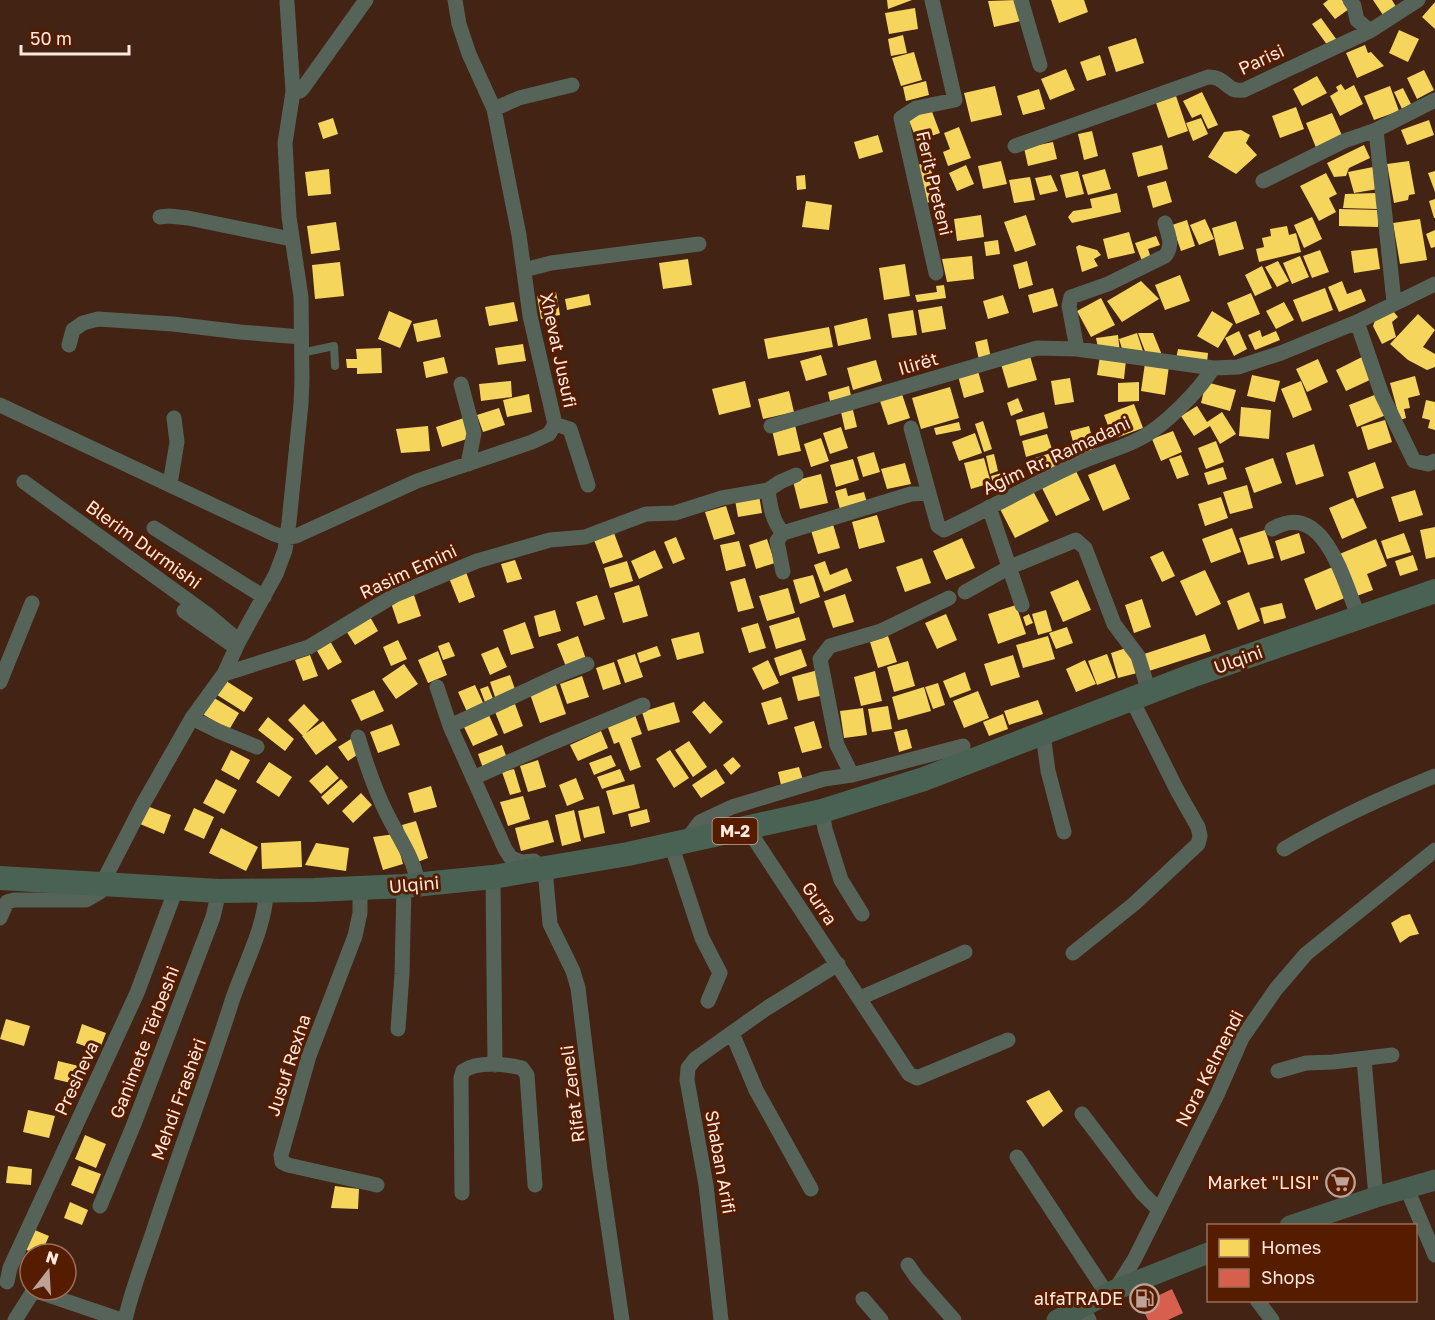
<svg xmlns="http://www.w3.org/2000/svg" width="1435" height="1320" viewBox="0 0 1435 1320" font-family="'Golos Text',sans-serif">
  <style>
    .homes { fill: #f6d55c }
    .shops { fill: #d6604d }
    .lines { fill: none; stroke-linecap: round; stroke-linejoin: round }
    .service { stroke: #556358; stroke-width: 8 }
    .minor { stroke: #556358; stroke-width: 15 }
    .secondary { stroke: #495d50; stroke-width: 21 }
    .primary { stroke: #496254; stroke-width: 24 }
    .labels { text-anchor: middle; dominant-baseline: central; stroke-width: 6; stroke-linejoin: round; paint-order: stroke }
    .shield { fill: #561c00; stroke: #ccab9b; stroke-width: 1.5 }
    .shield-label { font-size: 16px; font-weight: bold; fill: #ffe8de }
    .street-label { font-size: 18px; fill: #ffe8de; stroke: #561c00 }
    .poi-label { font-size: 18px; fill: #ffe8de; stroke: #561c00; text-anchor: end }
  </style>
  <rect width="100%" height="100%" fill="#422314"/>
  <path class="homes" d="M887,0h25l-24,9z
    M1016,0l5,21 -27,6 -6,-26z
    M1051,0h33l4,12 -29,11z
    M1328,0h14l7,9 -14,10 -12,-15z
    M1373,0h19l6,10 -13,8z
    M1435,2v27l-13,-12z
    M915,8l3,21 -29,5 -4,-21z
    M1321,18l18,25 -11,3 -16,-22z
    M1399,30l20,9 -11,23 -19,-9z
    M903,35l4,18 -16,3 -3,-17z
    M1136,38l8,25 -28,9 -8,-25z
    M1365,45l3,8 3,-1 13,14 -27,12 -11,-25z
    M914,52l8,28 -21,6 -9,-28z
    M1100,55l6,20 -19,6 -7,-19z
    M1066,69l9,21 -25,10 -9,-21z
    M1424,70l10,20 -17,9 -10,-21z
    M1317,76l10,17 -25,13 -9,-17z
    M926,81l3,14 -23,6 -3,-14z
    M1341,84l4,6 9,-5 9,19 -23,12 -10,-20 8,-5 -2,-4z
    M995,86l7,29 -31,7 -7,-29z
    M1390,86l9,25 -25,9 -10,-24z
    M1403,88l8,16 -9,5 -8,-17z
    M1039,89l6,20 -22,6 -6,-19z
    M1202,92l16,33 -10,4 -7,-15 -9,4 -9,-17z
    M1176,96l12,35 -20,7 -12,-35z
    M1296,107l8,22 -24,9 -8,-22z
    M931,109l9,24 -23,8 -9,-23z
    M1332,113l12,27 -27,10 -11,-27z
    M333,118l5,16 -15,5 -5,-16z
    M1201,118l7,16 -15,7 -7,-18z
    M1429,120l5,15 -27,10 -6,-15z
    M959,127l12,31 -23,8 -5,-14 7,-3 -6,-16z
    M1241,130l9,5 -4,8 11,12 -21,19 -28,-17 16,-25z
    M1092,131l6,25 -14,4 -6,-26z
    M878,135l5,17 -24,7 -5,-17z
    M1053,142l4,17 -29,7 -4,-18z
    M1162,145l6,24 -30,8 -6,-24z
    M1364,145l6,13 -21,10 -3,8 -12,1 -7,-14z
    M1001,161l6,23 -24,5 -5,-23z
    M1409,161l6,33 -6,1 -1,5 -14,3 -7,-39z
    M929,162l10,38 -13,3 -9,-38z
    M966,165l8,19 -17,7 -8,-18z
    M1373,167l5,22 -24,4 -6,-21z
    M329,169l2,25 -23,2 -3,-24z
    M1105,169l6,20 -23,6 -6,-20z
    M1078,171l6,23 -18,4 -6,-23z
    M1435,171v21l-7,-19z
    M1326,173l11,21 -8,4 7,14 -17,9 -19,-35z
    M805,175l1,14 -9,1 -1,-14z
    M1051,175l7,16 -18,4 -5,-17z
    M1030,177l5,23 -21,3 -5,-23z
    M1166,181l6,21 -19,6 -6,-22z
    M1117,193l4,19 -49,11 -4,-6 5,-6 19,-3 -2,-9z
    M1377,193v16l-34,-1 2,-14z
    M1435,199v19h-1l-5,-17z
    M806,201l26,4 -3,25 -27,-3z
    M1339,209l40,1 -1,17 -39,-1z
    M981,215l3,22 -27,4 -3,-22z
    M1026,215l10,30 -21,7 -11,-30z
    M1312,217l10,22 -18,9 -10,-23z
    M1205,219l9,20 -15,6 -9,-20z
    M1420,219l7,41 -27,4 -7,-41z
    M1187,220l8,26 -14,5 -9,-26z
    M1236,221l8,28 -25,7 -7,-28z
    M336,222l4,28 -29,4 -4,-28z
    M1287,226l2,9 7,-2 5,19 -42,10 -3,-13 8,-2 -2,-9 9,-2 -1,-7z
    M1435,230v17l-4,1 -5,-14z
    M1129,232l6,21 -27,6 -5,-20z
    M1156,236l4,9 -12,4 3,9 -9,3 -7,-18z
    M998,240l2,14 -14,2 -2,-14z
    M1079,245l18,5 4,5 -7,4 4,7 -16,6 -6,-25z
    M1377,248l3,21 -26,4 -3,-22z
    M1320,250l9,22 -17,6 -9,-22z
    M972,256l2,23 -27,3 -5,-23z
    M1300,256l9,21 -17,7 -9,-21z
    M688,259l4,26 -29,4 -4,-26z
    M1027,261l6,24 -14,4 -6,-24z
    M1278,261l11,20 -12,6 -12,-20z
    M340,262l4,34 -29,3 -3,-34z
    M905,264l5,32 -26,4 -5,-32z
    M1262,266l10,22 -17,8 -10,-21z
    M1180,275l10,26 -25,9 -10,-25z
    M1141,281l18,18 -37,23 -15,-21z
    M1342,281l5,13 14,-5 5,12 -27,11 -11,-25z
    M944,285l2,13 -29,4 -2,-7 22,-3 -1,-6z
    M1053,288l5,18 -25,7 -5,-18z
    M1325,288l8,22 -31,12 -9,-22z
    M556,292l4,23 -19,4 -4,-23z
    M1251,293l9,21 -24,10 -9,-21z
    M589,294l2,11 -24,5 -2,-11z
    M1003,295l6,18 -21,6 -5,-18z
    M1101,298l14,27 -24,12 -14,-26z
    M514,302l4,19 -29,5 -4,-19z
    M1284,302l10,18 -18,9 -10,-18z
    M942,306l4,23 -24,4 -4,-23z
    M913,310l4,25 -25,3 -4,-24z
    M389,311l23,10 -12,27 -22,-9z
    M1212,311l21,13 -15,24 -21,-12z
    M1393,311l5,6 -6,5 4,15 -14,7 -9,-18 3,-8z
    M1418,314l17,16 -12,17 12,7v13l-8,3 -19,-10 -18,-16z
    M867,318l4,21 -33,7 -4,-20z
    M437,319l4,18 -24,5 -4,-18z
    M829,327l4,20 -65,12 -4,-20z
    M1260,330l2,7 14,-6 4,9 -25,10 -7,-15z
    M1239,331l8,18 -13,7 -9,-18z
    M1137,333l7,21 -21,-2 -4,-13z
    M1138,333h15l9,22 -16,-1z
    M1118,335l2,18 -22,-5 -2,-10z
    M987,339l4,19 -12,2 -4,-18z
    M523,344l3,17 -28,4 -3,-17z
    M381,348l1,25 -25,1v-6h-10l-1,-9h11l-1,-10z
    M1178,349l30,4 -1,10 -31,-4z
    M821,355l6,20 -21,6 -6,-20z
    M1030,356l7,24 -29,8 -7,-24z
    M1100,356l26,4 -2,19 -27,-4z
    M444,357l4,16 -22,5 -3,-16z
    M1362,357l10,22 -26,12 -10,-21z
    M1318,359l10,23 -21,10 -11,-23z
    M876,360l6,21 -29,9 -6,-22z
    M1145,363l24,3 -4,29 -24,-4z
    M978,371l6,21 -20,6 -6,-22z
    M1252,375l28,6 -5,21 -28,-6z
    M1415,376l5,19 -12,3 2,10 -6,1 2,9 -6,2 -10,-37z
    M1070,378l4,24 -19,3 -4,-24z
    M511,381l1,16 -31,4 -2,-17z
    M745,381l6,26 -32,8 -7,-26z
    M1301,381l11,29 -19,8 -12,-29z
    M1139,382v19l-21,1v-19z
    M1206,382l30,8 -6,21 -29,-8z
    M849,386l2,10 -21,5 -2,-9z
    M950,387l9,31 -38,11 -9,-31z
    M789,391l5,21 -31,7 -5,-20z
    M529,394l3,18 -25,5 -4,-17z
    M902,394l8,24 -22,7 -8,-24z
    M1377,394l9,21 -29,12 -8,-22z
    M1018,398l5,13 -12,5 -4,-13z
    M1426,400l9,2v28l-7,-2 2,-8 -8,-2z
    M1134,404l9,24 -30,11 -9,-24z
    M1197,406l10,16 15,-10 14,22 -16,10 -10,-18 -16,10 -13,-20z
    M1241,407l30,3 -2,29 -30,-3z
    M499,408l6,17 -22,7 -6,-17z
    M853,410l4,17 -12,3 -4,-18z
    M1044,412l4,16 -28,8 -4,-16z
    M464,418l6,20 -28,9 -6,-20z
    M1385,420l7,22 -24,8 -7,-23z
    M983,421l9,28 -8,3 -9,-28z
    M959,422l2,8 -25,5 -2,-7z
    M795,425l6,26 -23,5 -6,-26z
    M428,426l2,25 -29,2 -5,-24z
    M1089,426l7,26 -19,4 -7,-25z
    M841,427l7,21 -18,6 -7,-21z
    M1173,431l9,21 -21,9 -9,-22z
    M975,433l7,20 -23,8 -7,-19z
    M1047,434l5,15 -26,8 -4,-16z
    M821,438l8,23 -18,6 -7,-23z
    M1216,441l8,21 -18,7 -8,-21z
    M1314,444l10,32 -28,9 -10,-32z
    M874,452l6,20 -17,5 -6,-20z
    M1054,452l5,14 -26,8 -4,-14z
    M994,454l4,17 -8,3 -4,-18z
    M1181,455l8,20 -12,4 -8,-20z
    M984,458l7,25 -20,6 -7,-26z
    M1273,458l9,25 -28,10 -9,-25z
    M853,459l6,21 -23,7 -6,-22z
    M1375,462l9,26 -27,10 -9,-26z
    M905,463l6,21 -24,5 -6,-20z
    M1115,464l15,35 -27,12 -15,-36z
    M1223,467l4,12 -19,6 -4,-12z
    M1076,471l14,29 -34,16 -14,-28z
    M1002,473l4,17 -10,3 -5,-17z
    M821,474l7,29 -28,6 -7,-28z
    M1247,485l6,23 -23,6 -7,-22z
    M846,488l2,8 16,-4 3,11 -27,6 -5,-18z
    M1415,490l8,25 -24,7 -8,-25z
    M1033,491l16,30 -34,17 -15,-29z
    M759,495l3,18 -24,4 -3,-17z
    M1221,497l7,21 -23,8 -7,-22z
    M1353,498l14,30 -25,11 -13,-31z
    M726,506l9,28 -21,6 -9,-28z
    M877,515l8,27 -26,7 -7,-27z
    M832,521l8,27 -22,6 -8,-27z
    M1435,527v30l-9,2 -6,-29z
    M1232,528l9,24 -30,11 -9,-24z
    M1265,530l9,28 -26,7 -9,-27z
    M614,533l9,24 -20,7 -9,-24z
    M1299,533l6,20 -24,8 -6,-20z
    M1404,533l7,19 -24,7 -6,-18z
    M676,537l9,22 -12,5 -9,-22z
    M962,538l13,30 -29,12 -13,-29z
    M767,539l8,24 -19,6 -7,-24z
    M1376,539l11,27 -20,8 6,16 -19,7 -17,-42z
    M739,541l7,25 -20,5 -6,-26z
    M655,550l8,18 -24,11 -8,-18z
    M1163,551l12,25 -13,6 -12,-25z
    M1413,555l5,15 -18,6 -5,-15z
    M922,558l9,25 -26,9 -9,-25z
    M515,560l7,19 -15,4 -6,-19z
    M627,561l6,20 -23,7 -6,-20z
    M825,561l5,14 17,-7 5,13 -28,11 -10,-27z
    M1335,566l12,31 -31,13 -12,-31z
    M1205,570l16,34 -25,12 -16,-35z
    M466,572l9,25 -16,6 -10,-25z
    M813,575l7,22 -20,7 -7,-24z
    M745,578l9,30 -16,4 -8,-30z
    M1078,580l13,30 -28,12 -13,-30z
    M639,585l9,31 -25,7 -9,-30z
    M788,588l7,25 -28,8 -8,-25z
    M1249,592l11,29 -22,9 -11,-29z
    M845,594l9,28 -21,6 -9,-27z
    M414,595l7,21 -23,8 -7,-21z
    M597,595l8,24 -21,7 -8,-24z
    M1142,599l9,28 -17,6 -9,-28z
    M1282,603l4,15 -22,6 -4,-16z
    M1016,605l10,29 -28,10 -10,-30z
    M555,610l6,21 -22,6 -5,-21z
    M1046,610l6,21 -14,4 -6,-21z
    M946,614l11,26 -20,9 -12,-26z
    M1029,614l4,9 -7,3 -3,-9z
    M369,615l9,16 -23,14 -10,-16z
    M799,617l7,23 -30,9 -7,-23z
    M525,622l9,26 -23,7 -8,-25z
    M758,623l8,25 -17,5 -8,-25z
    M1067,627l6,16 -17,6 -7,-16z
    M699,632l5,21 -27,7 -6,-21z
    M1205,634l6,17 -62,20 -5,-17z
    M578,636l9,26 -20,7 -10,-25z
    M888,636l9,26 -19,6 -8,-26z
    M1048,636l7,23 -32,9 -7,-23z
    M398,640l9,19 -16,7 -8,-19z
    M330,641l12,21 -14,8 -12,-21z
    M449,642l6,14 -12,4 -5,-14z
    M657,646l4,10 -21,7 -3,-10z
    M498,647l9,20 -17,8 -9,-21z
    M1129,647l8,26 -19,5 -7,-25z
    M801,649l6,17 -27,10 -6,-18z
    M438,651l9,24 -19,8 -10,-23z
    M635,654l8,23 -18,6 -8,-23z
    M1107,654l9,24 -19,7 -9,-24z
    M310,655l8,21 -15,5 -8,-21z
    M1013,655l7,22 -29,9 -7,-22z
    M768,660l11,23 -16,7 -11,-22z
    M1085,660l11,24 -20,8 -10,-23z
    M908,661l7,25 -21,6 -7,-25z
    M614,662l7,22 -18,6 -7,-22z
    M404,664l14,20 -22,15 -14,-20z
    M818,670l6,25 -26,6 -6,-24z
    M875,671l7,30 -21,5 -7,-29z
    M965,672l6,18 -21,8 -7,-17z
    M510,675l6,17 -20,8 -6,-18z
    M582,676l7,21 -22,7 -7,-20z
    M223,679l30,19 -9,14 -30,-19z
    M938,683l7,22 -12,4 -8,-22z
    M475,685l10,22 -17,7 -10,-22z
    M556,685l10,29 -26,9 -10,-29z
    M488,686l6,15 -8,4 -6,-16z
    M924,687l7,24 -33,9 -6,-23z
    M374,690l10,21 -23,10 -10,-21z
    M978,691l11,27 -25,10 -11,-27z
    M211,696l28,17 -10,17 -28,-17z
    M781,697l7,22 -20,6 -7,-22z
    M1038,700l5,14 -34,11 -5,-14z
    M704,701l19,21 -13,12 -18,-22z
    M674,702l6,20 -32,9 -6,-19z
    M304,704l15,16 -16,16 -15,-16z
    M515,704l8,22 -19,8 -9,-22z
    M888,706l4,23 -20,3 -4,-23z
    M863,708l4,27 -23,3 -4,-27z
    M488,713l10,22 -25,11 -10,-21z
    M1003,714l5,15 -19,7 -6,-14z
    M635,715l7,19 -11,4 10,29 -11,4 -11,-29 -5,2 -7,-19z
    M268,717l26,22 -9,12 -27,-21z
    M323,721l14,19 -21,15 -14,-19z
    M814,721l8,27 -20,5 -8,-26z
    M392,724l8,21 -22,8 -8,-21z
    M907,729l5,19 -13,4 -5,-20z
    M601,731l7,17 -30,13 -8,-16z
    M351,739l9,14 -12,8 -10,-14z
    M689,741l18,26 -14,10 -18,-27z
    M502,745l6,16 -24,10 -6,-17z
    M231,750l19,10 -11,20 -18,-10z
    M670,750l19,28 -15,10 -18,-29z
    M611,755l5,11 -22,9 -5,-12z
    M733,757l8,9 -10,9 -8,-10z
    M538,760l8,27 -18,5 -8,-26z
    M269,762l23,15 -13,20 -23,-15z
    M327,765l12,13 -18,16 -12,-13z
    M799,767l4,13 -22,5 -3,-13z
    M514,769l7,23 -11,3 -8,-23z
    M620,769l5,12 -23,8 -5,-12z
    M716,769l9,14 -24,15 -9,-13z
    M576,778l8,21 -17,7 -8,-21z
    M216,779l21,11 -13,24 -21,-11z
    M341,779l7,8 -20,18 -7,-8z
    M634,784l6,24 -27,7 -7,-24z
    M431,786l6,21 -23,6 -6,-20z
    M361,793l11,12 -19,18 -11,-12z
    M523,796l7,23 -22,7 -8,-24z
    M147,806l24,9 -7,19 -24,-10z
    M599,806l6,27 -21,5 -6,-27z
    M194,808l20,9 -10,22 -20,-9z
    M647,809l3,13 -19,5 -3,-13z
    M574,810l7,31 -19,5 -7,-31z
    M548,820l6,22 -33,9 -6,-23z
    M416,821l12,37 -13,5 -13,-38z
    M221,828l37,19 -12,24 -37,-18z
    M395,834l8,30 -20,6 -10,-33z
    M301,841l1,26 -40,2 -1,-26z
    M316,843l33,5 -3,23 -41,-6z
    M1410,914l9,20 -9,2 -10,7 -9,-20 11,-7z
    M6,1019l24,7 -6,20 -24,-7z
    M82,1024l24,9 -7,18 -23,-8z
    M58,1061l25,6 -4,18 -25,-6z
    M1049,1090l14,21 -20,16 -17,-26z
    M28,1110l27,6 -6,22 -26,-6z
    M85,1135l21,9 -10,24 -21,-9z
    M8,1166l24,3 -1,16 -25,-2z
    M79,1166l22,8 -8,20 -22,-9z
    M335,1186l24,3 -1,20 -27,-1z
    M70,1202l18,8 -6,15 -18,-7z
    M30,1228l19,8 -8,18h-5l-14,-6z"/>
  <path class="shops" d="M1172,1289l11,24 -15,7h-20l-12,-25 10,-5 5,9z"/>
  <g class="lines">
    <path class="service" d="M301,353l33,-7 1,20"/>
    <path class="minor" d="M932,0l23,100 -39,8 -15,10 35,155
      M1021,0l19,65
      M1350,0l4,6 3,14 13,11
      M293,92l7,-1 3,-3 63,-88
      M494,109l25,-11 53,-13
      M1376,130l18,172
      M1015,146l193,-69c19,-1 17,16 36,13l126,-59 48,-31
      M1263,181l81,-40 32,-11 59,-30
      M160,217l9,-1 19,2 103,21
      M524,270l27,-7 148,-19
      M1357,322l25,73 32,66 14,3 7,-3
      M69,345l4,-15 10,-7 15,-4 75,5 67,8 61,5
      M1077,349l-8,-43 2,-9 37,-13 57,-28c9,-10 3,-22 0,-33
      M461,384l13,49 -6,31
      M0,405l274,129 13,4 9,-2 121,-55 115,-39 17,-8 6,-10 -25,-108 -11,-81 -25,-126 -25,-55 -10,-30 -4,-24
      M555,424l15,5 18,56
      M771,426l266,-78 40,1 136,19 25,-1 43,-14 76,-31 78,-38
      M911,428l27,98 6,4c43,-20 85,-44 128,-64 22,-11 47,-16 69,-28 23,-12 58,-47 72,-70
      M24,482l183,132 32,27
      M170,484l7,-42 -3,-24
      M768,490l12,-8 16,-7
      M989,507l33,98
      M154,528l110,69
      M1272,529c53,-31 72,55 87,88
      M783,533l-6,8 6,31
      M965,592l43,-24 68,-28 9,8 29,76 24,32 11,36
      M949,598l-68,33 -51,15 -10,13 17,86 15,30 111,-29
      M184,611l47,33
      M224,674l85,-27 86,-52 82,-34 73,-21 35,-3 61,-23 29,-1 47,-15 46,-8c2,15 4,31 15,43l128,-39 18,-1
      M0,682l32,-79
      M437,687l13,39 55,123 6,9 11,4 12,-1 11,8 5,55 23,47 5,17 22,182 22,150
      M192,718l26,13 39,16
      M450,726l114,-53 23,-9
      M1043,734l5,37 16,61
      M358,737c8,27 17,54 30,79 11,22 26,42 30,68
      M473,778l74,-33 96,-40
      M822,811l3,18 16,51 21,34
      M749,828l6,12 154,234 8,4 91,-38
      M692,840l-1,-6 9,-12 32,-15 92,-28 28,-4
      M671,844l31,94 18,35 -12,28
      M1284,849c49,-29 99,-52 151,-73
      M493,877l2,188
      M360,888v25l-5,23 -46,120 -28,99 1,7 6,3 89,20
      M0,918l7,-16 7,-2h72l14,-8 7,-18 36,-70 49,-86 32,-44 15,-33 37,-67 9,-24 4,-28 12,-118 1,-25 -1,-82 -12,-80 -4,-74 8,-51 -6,-90
      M1073,953l62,-50 63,-59 2,-8 -2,-9 -21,-37 -46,-92
      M860,998l105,-46
      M398,1029l4,-55 2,-88
      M732,1033l24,57 55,99
      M1364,1059l12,138
      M1278,1071l28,-8 27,-1 59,-7
      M1082,1114l60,79 17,17
      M1017,1157l90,137
      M1407,1189l28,66
      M462,1193l-1,-115 2,-7c14,-10 43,-7 59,-3l5,7 8,110
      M100,1206l34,-82 79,-207 6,-26
      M908,1265l9,13 37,42
      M7,1282l3,-14 127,-275 36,-96 1,-8
      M33,1290l89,30
      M1115,1290l19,-30 83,-165 25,-57 34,-49 30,-35 129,-104
      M863,1299l18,21
      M1257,1300l15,20
      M1081,1306l8,14
      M15,1320l19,-30
      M125,1320c7,-31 19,-61 29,-91 25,-76 53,-150 77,-225 11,-35 35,-77 35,-113
      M721,1320l-15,-135 -19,-105 1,-12 7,-9 72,-51 71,-44"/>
    <path class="secondary" d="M1290,1226l86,-29 59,-17
      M1057,1320l58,-30 93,-37"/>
    <path class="primary" d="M0,878l219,13 95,-1 90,-4 89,-9 135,-23 194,-43 102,-32 267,-103 244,-85"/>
  </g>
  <defs>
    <symbol id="supermarket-ring" viewBox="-11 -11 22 22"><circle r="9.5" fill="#561c00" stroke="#bda397" stroke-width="1.5"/><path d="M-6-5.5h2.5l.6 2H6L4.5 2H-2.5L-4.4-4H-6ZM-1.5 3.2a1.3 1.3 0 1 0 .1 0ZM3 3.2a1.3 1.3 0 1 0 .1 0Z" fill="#bda397"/></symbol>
    <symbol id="fuel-ring" viewBox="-11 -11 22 22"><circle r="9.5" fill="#561c00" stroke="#bda397" stroke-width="1.5"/><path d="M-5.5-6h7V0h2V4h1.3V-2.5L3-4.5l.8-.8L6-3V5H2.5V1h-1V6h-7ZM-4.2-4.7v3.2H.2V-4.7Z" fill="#bda397"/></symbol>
  </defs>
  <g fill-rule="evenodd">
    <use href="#supermarket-ring" x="1324" y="1166" width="33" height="33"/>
    <use href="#fuel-ring" x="1128" y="1282" width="33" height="33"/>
  </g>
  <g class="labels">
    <rect class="shield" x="712.5" y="818" width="45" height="26" rx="4.5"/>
    <g class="shield-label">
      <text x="735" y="831">M-2</text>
    </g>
    <g class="street-label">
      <text transform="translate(1261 59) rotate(-25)">Parisi</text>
      <text transform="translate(935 183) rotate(77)">Ferit Preteni</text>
      <text transform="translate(559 350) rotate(78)">Xhevat Jusufi</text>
      <text transform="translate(918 363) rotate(-16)">Ilirët</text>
      <text transform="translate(1056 455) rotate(-25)">Agim Rr. Ramadani</text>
      <text transform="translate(144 544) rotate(36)">Blerim Durmishi</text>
      <text transform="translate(408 571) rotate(-25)">Rasim Emini</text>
      <text transform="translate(1238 659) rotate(-20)">Ulqini</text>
      <text transform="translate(414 884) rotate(-5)">Ulqini</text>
      <text transform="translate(820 903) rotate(56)">Gurra</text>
      <text transform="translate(144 1042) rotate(-69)">Ganimete Tërbeshi</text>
      <text transform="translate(288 1065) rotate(-72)">Jusuf Rexha</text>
      <text transform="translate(1209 1068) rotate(-63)">Nora Kelmendi</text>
      <text transform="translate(76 1078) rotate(-65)">Presheva</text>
      <text transform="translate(572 1094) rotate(-97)">Rifat Zeneli</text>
      <text transform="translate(178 1099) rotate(-70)">Mehdi Frashëri</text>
      <text transform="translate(721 1162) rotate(80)">Shaban Arifi</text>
    </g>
    <g class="poi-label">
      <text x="1319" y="1182">Market "LISI"</text>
      <text x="1123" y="1298">alfaTRADE</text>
    </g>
  </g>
  <rect x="1207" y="1224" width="210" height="78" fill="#561c00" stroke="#9a6e59" stroke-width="1.5"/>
  <rect x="1219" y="1239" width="30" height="18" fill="#f6d55c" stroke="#9a6e59" stroke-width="1.5"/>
  <text x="1261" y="1254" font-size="18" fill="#ffe8de">Homes</text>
  <rect x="1219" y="1269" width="30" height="18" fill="#d6604d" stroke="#9a6e59" stroke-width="1.5"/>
  <text x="1261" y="1284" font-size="18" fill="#ffe8de">Shops</text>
  <g transform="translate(48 1272) rotate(17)"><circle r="28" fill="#561c00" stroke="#9a6e59" stroke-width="1.5"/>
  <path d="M0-4.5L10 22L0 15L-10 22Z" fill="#bda397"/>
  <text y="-9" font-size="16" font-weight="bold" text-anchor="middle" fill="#ffe8de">N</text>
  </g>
  <path d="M21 45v9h108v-9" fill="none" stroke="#ffe8de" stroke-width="3"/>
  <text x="30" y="45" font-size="18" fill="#ffe8de" stroke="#561c00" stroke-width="4.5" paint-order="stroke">50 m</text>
</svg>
